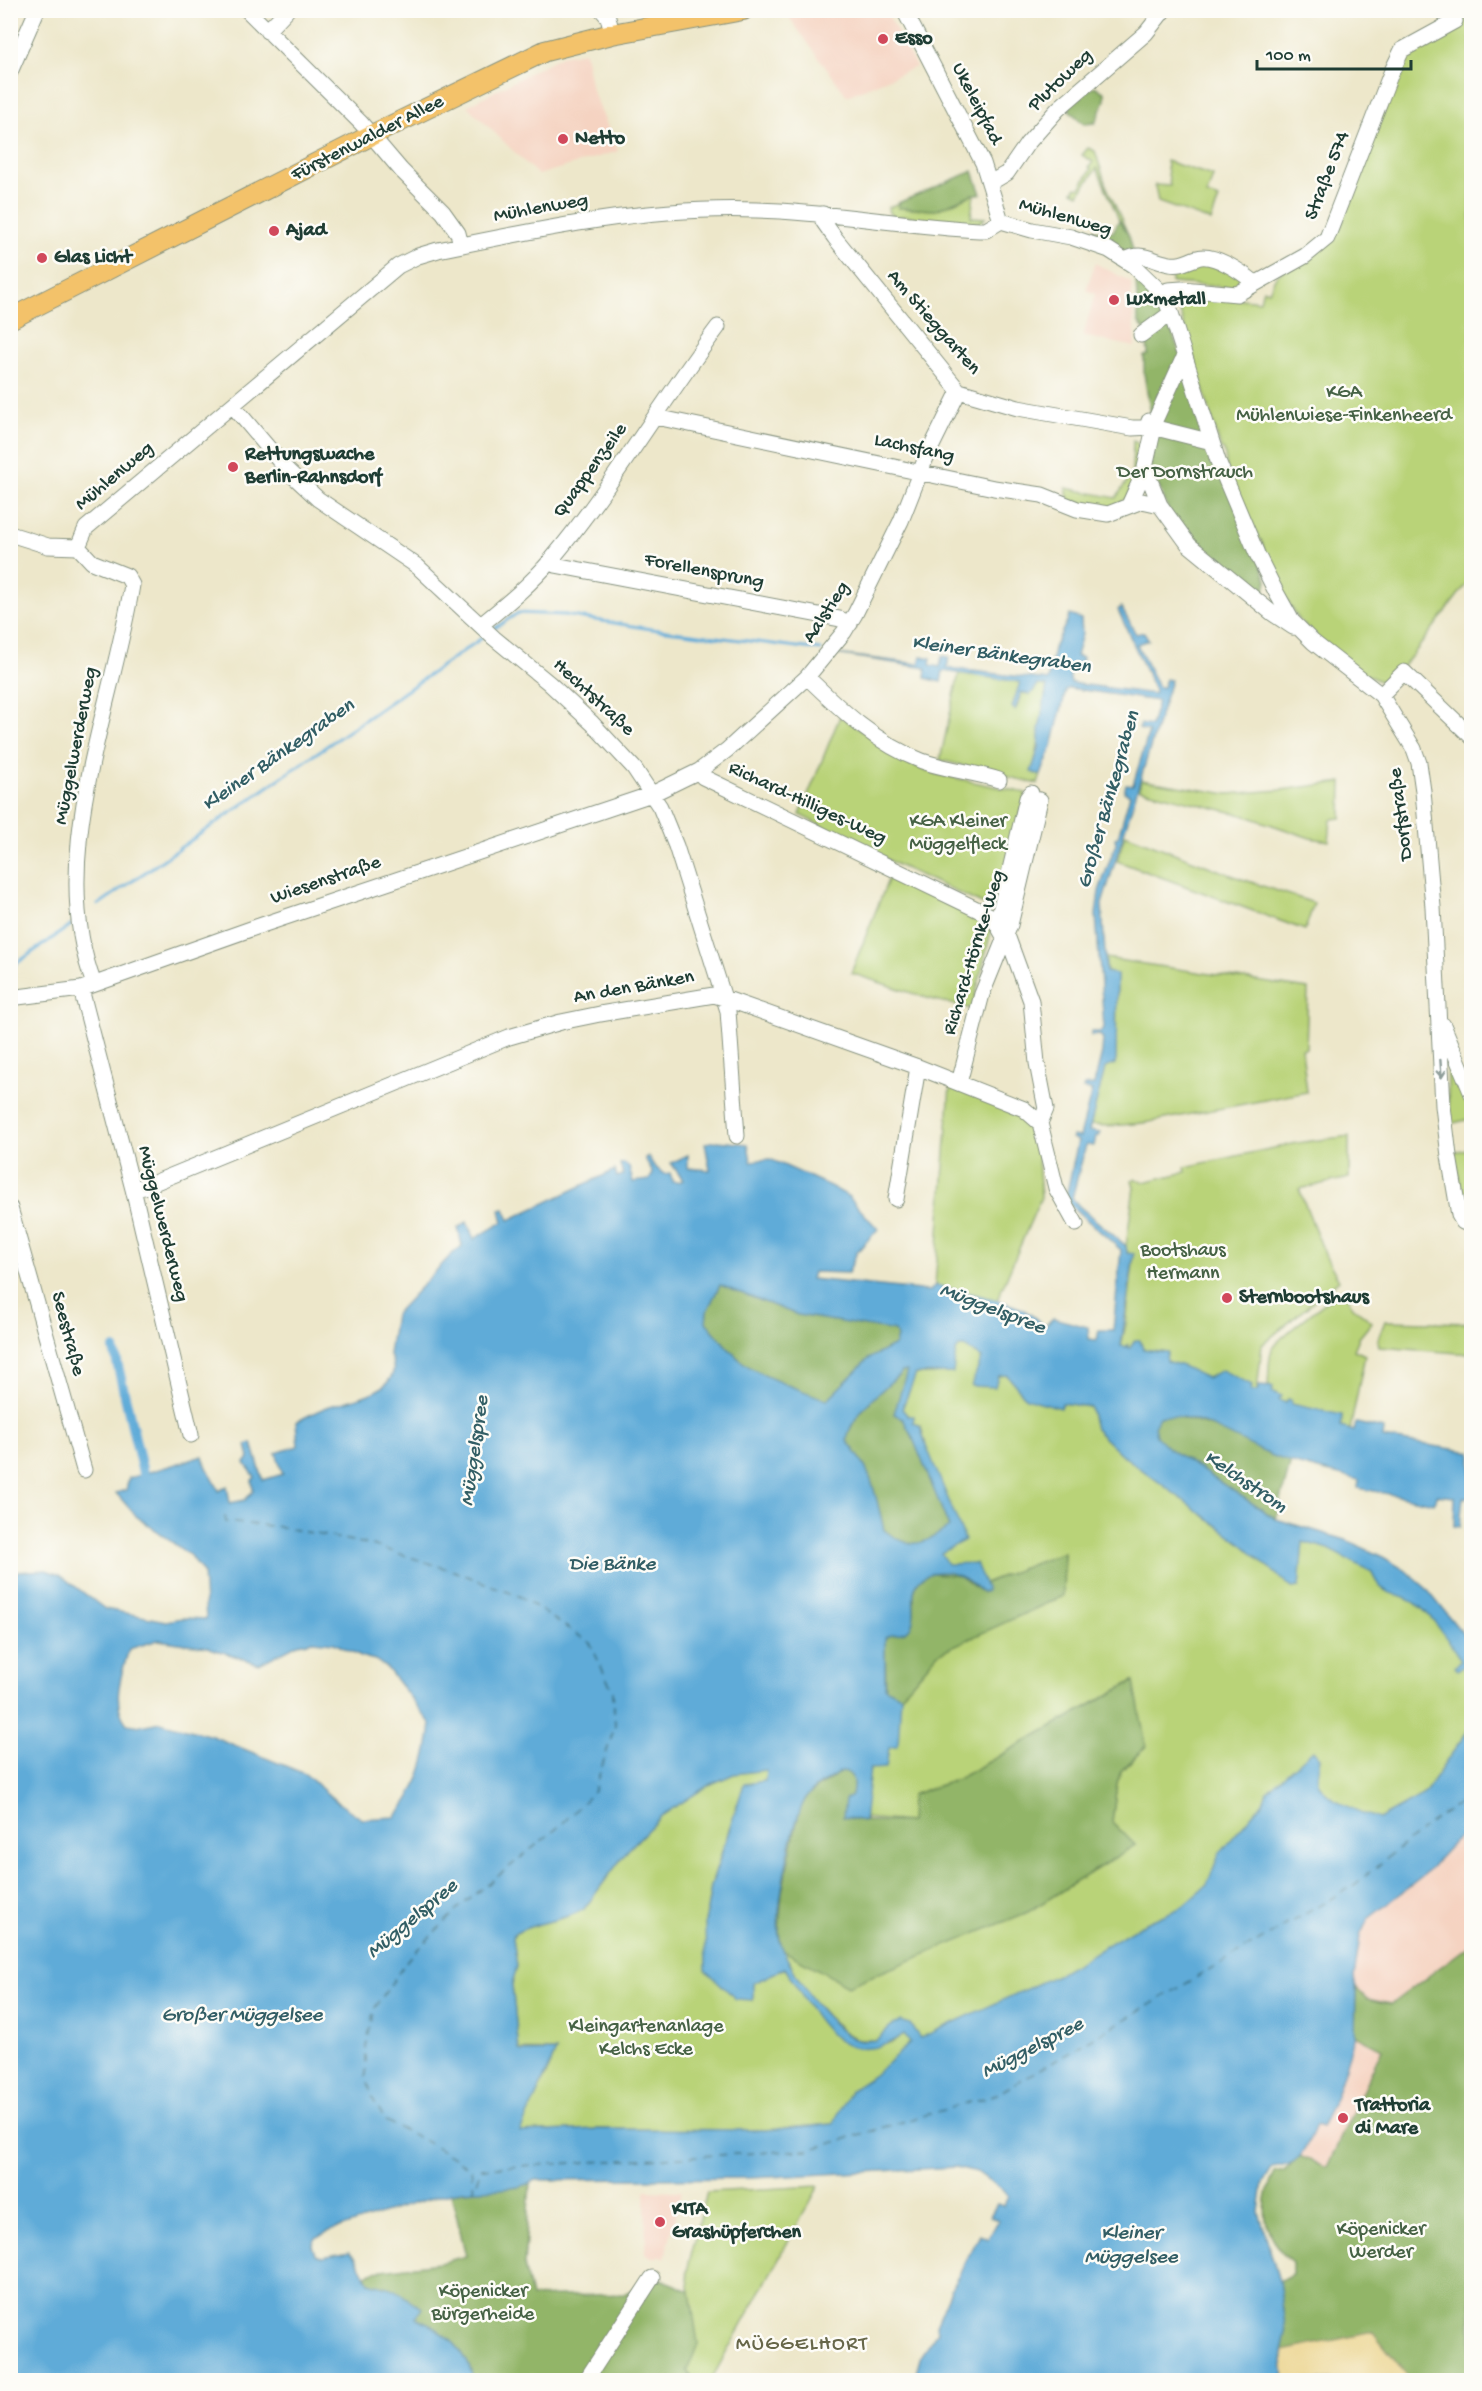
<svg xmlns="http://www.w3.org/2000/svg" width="1482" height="2391" viewBox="0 0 1482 2391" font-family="'Gochi Hand',sans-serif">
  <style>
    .built { fill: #f5d3c1 }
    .green { fill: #b9d378; stroke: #6c8856; stroke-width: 1.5; fill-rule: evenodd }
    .forest { fill: #92b568; stroke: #58794e; stroke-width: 1.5 }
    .sand { fill: #eeda9e; stroke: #868c69; stroke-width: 1.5 }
    .water { fill: #5fabd8; stroke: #3f7486; stroke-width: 1.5; fill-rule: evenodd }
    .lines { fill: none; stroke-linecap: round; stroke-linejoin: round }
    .stream { stroke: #5fabd8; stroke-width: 3 }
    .canal { stroke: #5fabd8; stroke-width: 10 }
    .ferry { stroke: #325e65; stroke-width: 1.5; stroke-dasharray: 8 6; stroke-linecap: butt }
    .minor-casing { stroke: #86927f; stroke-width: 17 }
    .major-casing { stroke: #86927f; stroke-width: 22 }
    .minor { stroke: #fff; stroke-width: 15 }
    .major { stroke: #f3c26a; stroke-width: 20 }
    .oneway { stroke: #8f9e9a }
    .poi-dot { fill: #d1495b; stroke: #fdfcf7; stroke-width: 2 }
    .labels { text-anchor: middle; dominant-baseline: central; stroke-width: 5; stroke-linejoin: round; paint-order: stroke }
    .poi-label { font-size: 20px; font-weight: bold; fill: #1f3d34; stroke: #fdfcf7; text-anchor: start }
    .street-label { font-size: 20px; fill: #1f3d34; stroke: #fdfcf7 }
    .park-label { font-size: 20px; fill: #466245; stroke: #fdfcf7 }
    .water-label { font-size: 21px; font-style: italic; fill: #325e65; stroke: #fdfcf7 }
    .neighbourhood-label { font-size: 21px; letter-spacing: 1.5px; fill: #676749; stroke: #fdfcf7 }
  </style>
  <rect width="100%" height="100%" fill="#fdfcf7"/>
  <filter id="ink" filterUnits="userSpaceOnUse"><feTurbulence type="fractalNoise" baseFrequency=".0167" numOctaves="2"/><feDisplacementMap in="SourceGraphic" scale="12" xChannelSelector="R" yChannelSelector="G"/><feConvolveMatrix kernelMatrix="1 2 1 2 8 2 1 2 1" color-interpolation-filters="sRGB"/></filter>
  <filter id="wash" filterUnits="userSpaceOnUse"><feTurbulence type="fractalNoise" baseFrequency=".008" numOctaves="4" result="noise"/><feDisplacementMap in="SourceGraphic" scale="24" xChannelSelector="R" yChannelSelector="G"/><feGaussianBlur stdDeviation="1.35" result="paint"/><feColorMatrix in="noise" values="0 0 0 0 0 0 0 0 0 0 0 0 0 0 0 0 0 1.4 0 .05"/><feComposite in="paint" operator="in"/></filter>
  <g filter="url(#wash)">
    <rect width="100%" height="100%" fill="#ede7ca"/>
    <path class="built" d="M815,11h71l30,56 -69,29 -59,-80z
      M585,52l7,38 26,61 -80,24 -71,-69 94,-50z
      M1095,263l36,19 4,65 -52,-11 12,-42 -9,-4z
      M1471,1824v120l-80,60 -24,-5 -11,-11 -2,-10 6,-42 8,-17 54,-42z
      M1355,2035l27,14 -55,118 -28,-11 5,-4 12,-28 6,3 9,-22 4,-6z
      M645,2190l37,1 -17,67 -6,-3 -1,2h-7l-5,-4z"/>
    <path class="green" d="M1471,17v561l-56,74 -19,23 -13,7c-22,-6 -71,-45 -85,-64 -13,-18 -22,-42 -33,-62l1,-2 -5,-14 -2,-1 -32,-70 -3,-19 -3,-1 -46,-154 21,-1 64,7 3,-12 6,2 7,-15 64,-49 64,-169z
      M1088,148l7,3 11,34 23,51 -10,-16 -22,-52 -18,26 -6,-3 3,-4 4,1 11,-19 -2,-2 4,-5 -11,-7z
      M1166,161l47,15 -6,19 12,4 -8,22 -53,-19 -3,-17 15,1z
      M974,194l-3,23 14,1 -5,5 -55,-3 -17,-4 -13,1 -6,-4 -1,-5 10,-5 1,5 37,2z
      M1198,260l49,18 -9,10 -66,-5 -1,-13z
      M1133,440l7,5 3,8 -15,44 -16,12 -43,-8 -3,-13 50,10 16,-24z
      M959,673l61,9 -3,26 4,-16 9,3 8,-11 9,2c-6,29 -6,58 -15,85l9,4 -3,9 -98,-24z
      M840,716l70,48 26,10 90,19 -29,118 -97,-45 -100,-51z
      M1141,780l87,14 53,-4 61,-8 -1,36 -10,1 -2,22 -19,-3 -64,-22 -107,-27z
      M1125,834l114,44 75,25 -9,27 -188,-69z
      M890,875l103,49 -21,85 -45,-11 -76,-25z
      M1105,958l203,31 -2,59 -4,1 5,43 -163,31 -33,3 -21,-1 15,-57 10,-4 1,-4 1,-86 -10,-2z
      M1447,1052l24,57v10l-22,5z
      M950,1086l75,28 12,30 4,53 -44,103 -62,-15z
      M1349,1136v42l-50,11 27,68 13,23 -77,65 -5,46h-6l1,-6 -45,-7 -41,-17 1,-9 -37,-4 -3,-1 1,-3 -3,3 -4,-1 5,-22 8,-69 -7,-2 -1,-7 8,-59 -2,-7 3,-1 9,3 42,-10 -1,-5 112,-24z
      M1471,1148v74l-4,-3 -13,-67z
      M1343,1289l8,16 21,17 -13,16 -5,12 11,5 -15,75 -9,-3 1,-12 -52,-11 -2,-5 -2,4 -7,-2 -2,-8 -5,-1 1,-5 -5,-1c1,-11 0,-26 4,-37 4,-10 58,-50 71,-60z
      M1385,1321l86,2v31l-92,-7 -1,-8z
      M959,1347h6l18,11 -11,27 26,-9 9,-1 19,23 35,9 1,-4 28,4 5,22 26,25 120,89 51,45 7,-1 4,-49 98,33 70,86v69l-47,68 -45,25c-17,-6 -55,-19 -61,-37 -2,-7 1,-16 2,-24l-71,125 -416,241 -68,6 -165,-1 -81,3 29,-61 8,-20 -37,-1 -7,-65 5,-19 -4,-28 1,-4c22,-13 49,-12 70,-25l43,-58 34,-35 47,-31 26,-11 32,-5 -1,12 -28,23 -26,82 -6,37 48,77v-17l32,-15 23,36 29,36 52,4 15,-10 15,4 -9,-14 -19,2 -15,14h-18l-13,-8 -18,-16 -22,-25 -16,-30 -21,-13 158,-503 -5,-19 -8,-4 1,-5 -6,-1 -6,-7 14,-35h18zM1064,1552l-1,44 -125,57 -37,43 83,-113zM1133,1681l13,65 -25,25 -4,12 -5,39 23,23 -271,-24 1,-3 46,4v-27l47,-16z
      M819,2186l-108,194h-17l-7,-9 10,-27 -10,-73 20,-79z"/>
    <path class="forest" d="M1095,86l10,7v7l-10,23 -11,1 -14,-13 -1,-7z
      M973,171l8,23h-8l-37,16 -38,-2v-5z
      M1119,220l10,16 4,14 -2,3c-16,-4 -28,-9 -38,-23l20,2z
      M1136,276l22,20 109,284 -2,10 -8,3 -32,-20 -54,-57 -22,-53 3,-42 -8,-47v-18l4,-1 -2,-24 -8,-9z
      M720,1285l78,30 97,15 2,7 -2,8 -27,14 -41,41c-23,-8 -63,-22 -82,-36 -15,-11 -27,-28 -39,-42l1,-11z
      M908,1371l-14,43 9,5 9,17 37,91c-25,18 -39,24 -65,3 -9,-37 -11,-59 -37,-89 1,-23 38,-54 55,-69z
      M1169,1414l54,16 43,23 25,8 -15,58 -107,-70 -14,-13 -1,-10 5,-9z
      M1064,1552l-1,44 -125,57 -37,43 -15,-6 -1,-52 5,-4 15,-2 9,-18v-21l3,-10 7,-7 8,-3 28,3 22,17v-9z
      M1134,1681l12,65 -25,25 -4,12 -5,39 23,23 -107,67 -180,74 -66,-36 -3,-17 3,-41 18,-84 8,-13 34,-24c23,1 6,35 1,46l21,4 46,1 1,-27 47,-16z
      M1471,1944v436h-60l-38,-48 -91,19 4,-18 -7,-52 13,-7v-12c-29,-23 -34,-57 -17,-89l9,-2 15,-15 28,11 55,-118 -27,-14 1,-47 11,11 24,5z
      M530,2184l-6,81 7,32 94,-3 18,-12 17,-3 30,12 8,53 -11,27 7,9h-221c-5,-31 -30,-50 -58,-63l6,-10 -52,-25 -3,-7 8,-4 66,-8 26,-7 -15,-63c26,-5 52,-4 79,-9z"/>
    <path class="sand" d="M1373,2332l38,48h-126l-3,-29z"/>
    <path class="water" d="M1121,607l15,27 8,-2 5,8 -12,4 21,43h5l3,-8 5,1 -69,224 4,68 11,2 -1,86 -1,4 -10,4 -16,63 11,2 -1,3h-3l-2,10 -8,-1 -14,53 7,8 47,40 1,7 7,1 -13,92 4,1 3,-3 -1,3 3,1 5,-8h5l3,9 24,3 -1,9 14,4 27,13 15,-8 30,15 -1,6h6l2,-5 14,1 -1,5 10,4 -3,4 7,3 2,-4 3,1v4l51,11 -1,12 13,4 2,-8 28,6 -1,9 88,14v45h-8l-3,30 -6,-1 1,-29 -19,-2 -2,8 -76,-15 1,-8c-30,-8 -64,-14 -93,-27 -27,-12 -76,-44 -107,-36l-5,9 2,10 13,13 107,70 70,21 37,17 22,13 21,18 45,56v36l-6,-10 3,-2 -3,-4 -7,6 -3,-3 6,-7c-11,-16 -29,-46 -45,-56 -19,-13 -36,-6 -44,-32l-46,-24 -23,-6 -4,45 -7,1 -51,-45 -120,-89 -26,-25 -5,-22 -28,-4 -1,5 -35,-10 -19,-23 -9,1 -3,11 -24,-1 11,-28 -17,-11h-6l-3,4 -3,22 -37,1 -14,35 6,7h6l-1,6 7,4 6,19 39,95 -24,13 6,11 29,-1 11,28 -5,2c-7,-6 -13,-14 -22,-17 -17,-7 -42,-6 -46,16 -2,12 3,25 -4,36 -5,8 -18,4 -25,10v50l16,8 -3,50 -9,2 -3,20 -16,1 -6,52 -21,-4 2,-18 7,-4c2,-10 3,-23 -10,-24 -11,7 -29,16 -36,27 -13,20 -31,114 -27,138 5,28 50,95 78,104 5,2 13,0 19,0l15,-14 10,-5 9,3 10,14 139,-64 80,-48 43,-19 25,-22 12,-31 44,-52 4,-11 46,-41 7,8c-1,8 -4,17 -2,24 6,18 44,31 61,37l45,-25 47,-68v98l-49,53 -54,42 -8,17 -6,42 2,10 -1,47 -20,64 -4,6 -9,22 -6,-2c-11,25 -14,40 -44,43l-9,15 -4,29 20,69 7,52 -4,18 3,29h-371l7,-25 16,-23 -1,-7 18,-42 26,-48 8,4 10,-18 -8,-5 7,-12 6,2 5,-9 -3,-5 -28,-20 -21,-5 -205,11 -215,2c-25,15 -58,6 -85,13 -42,10 -83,26 -124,39l-11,6 -4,8 3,8 7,3 27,-5 7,6 13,24 23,6 30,20 -6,9c27,13 52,32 57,63h-462l-1,-808 36,-2 14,5 45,34 61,12 16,-3 24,1 -3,-46 -11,-16 -56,-41 -20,-23 10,-3 3,-12 74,-22c3,14 11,22 16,35l8,-5 3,17 15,-3 8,-9 -1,-11 3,-3 -10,-14 4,-5 -3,-13 6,-2 11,37 20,-6 -7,-21 22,-7 -2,-24c11,-6 22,-12 34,-16 22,-7 80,-16 59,-52l6,-40 56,-59 11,-9 -4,-18 9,-6 7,17 29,-17 -3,-12 4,-1 5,11 106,-50 2,7 6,-2 -3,-11 4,-1 5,4 4,15 16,-2 4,-6 -8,-16 3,-2 6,10 10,8 6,-1 3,9h6l4,-2 -12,-17 17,-8v13l22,2 -5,-27 12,-2 31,3 3,17 19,-2 60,27 18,10 30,33 -21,23 -9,21 -35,-1 -2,7 119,12 5,-6c22,6 79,16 95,29 6,4 9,8 15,12l8,-8 35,9 1,12 8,1 2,-10h14l8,-80 -51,-45 -4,-8 12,-56 -6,-3 1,-2 7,1 12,-47 -9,-1 1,-3 10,-1 8,-32 1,-14 -3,-4 -9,1v-4h10l3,-4 -8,-113 3,-24 17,-48 -1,-5 3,-1 12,-42 -6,-3 2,-8 7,1 16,-53 -10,-3 2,-5 10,2 7,-25 -89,-13 -3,2 -14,56 -11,29 -10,-3 8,-24v-18l8,-44 -9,-1 -8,10 -9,-3 -6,18 -3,-3 8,-25 -77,-11 -2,11 -16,-4 1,-10 -90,-14 83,10 2,-8 10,2 -1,7 10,2 2,-11 7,1 -2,11 101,12 6,-32 16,-33 11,4 1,15 -6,22 7,2 -2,5 -6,-1c-5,6 -7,13 -4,21l83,11 1,-3 -37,-81zM720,1285l78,30 97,16 2,6 -2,8 -27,14 -41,41c-23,-9 -63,-22 -82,-36 -15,-11 -27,-28 -39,-42l1,-11zM907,1371l-13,43 9,5 9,17 37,91c-25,18 -39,24 -65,3 -9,-37 -11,-59 -37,-89 1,-24 38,-54 55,-69zM158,1640l49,7 52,17 39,-20 15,-3 21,2 29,14 12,3 12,8 44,56c-3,31 -13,70 -36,93l-33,2 -25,-17 -32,-28 -93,-38 -52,-14 -19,4 -14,-2c-17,-20 -5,-52 2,-75zM766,1770l-1,11 -21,3 -33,102 -6,37 1,47 30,29 17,1v-17l32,-15c30,48 55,109 119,66l6,9 -37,33 -23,15 -17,33 -68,6 -165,-1 -80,3 36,-81 -34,1 -3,-2 -7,-65 5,-19 -4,-28 1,-4c22,-13 49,-12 70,-25l43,-58 34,-35 48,-31 25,-11z"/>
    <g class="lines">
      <path class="stream" d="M495,628l23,-15 47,2 86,14 170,21
        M98,905l384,-267
        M10,968l61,-43"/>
      <path class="canal" d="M114,1349l29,124"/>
      <path class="ferry" d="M225,1516l1,6 55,5 91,18 85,27 64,25 69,46 23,49 2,34 -21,65 -32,33 -102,83 -52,52 -34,50 -8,38v30l8,24 12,20 49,25 36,23 3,20 7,-21 327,-18 189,-56 356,-208 81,-66 21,-14 17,-5"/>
    </g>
  </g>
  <g filter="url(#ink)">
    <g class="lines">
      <defs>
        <path id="minor" d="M247,10l114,113 40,47 42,42 15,21 3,12
          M602,10l6,7 4,17
          M904,10l79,153 18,58
          M267,31l20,-21
          M10,72l27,-62
          M990,183l17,-10 20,-29 31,-35 88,-76 18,-23
          M823,214v7l12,17 124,153 59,17 114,20 20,-1 60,15
          M1126,260c17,-10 27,2 44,4 11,2 17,-3 27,-6 16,-6 46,15 58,25
          M1163,294l5,-4 14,-1 55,5 68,-38 22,-18 64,-165 11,-23 53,-29
          M1141,335l30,-22
          M233,406l55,65 30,28 99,67 77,72 55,45 43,40 42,45 26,39 16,39 52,165 9,125
          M656,417l338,71 48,7 35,14 31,5 34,-13 18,4
          M1148,424l1,-3 4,11 -9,40 3,1 13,32 29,40 83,68 21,14 3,-2
          M1152,427l30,-66 4,-1
          M1129,505l15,-33
          M10,534l38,12 30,1
          M78,547l8,-19 312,-262 20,-10 20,-6c106,-22 211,-44 319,-40 75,2 148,16 222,20h7l15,-9 31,9 39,7 38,13 25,16 29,28 8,19 47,148 39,93 19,38 16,29 21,21 68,53 33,54 5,14 4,28 10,116 10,199 6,50 10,59 4,7 9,4
          M78,547l14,15 35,14 5,9c-20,124 -86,274 -38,399
          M550,562l5,3 285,54 10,5
          M481,625c24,-20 49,-40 70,-65 61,-73 109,-156 167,-233
          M807,677c34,33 70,67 115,84 25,9 52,11 77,19
          M1381,695l23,-23 68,65
          M699,771l4,6 294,142
          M1031,793l-4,5 -30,126 5,9 6,5 23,63 6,62 9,46 -6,14
          M81,989l52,200 58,246
          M10,998l71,-9 181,-64 390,-131 47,-23 28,-21 80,-73 37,-45 11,-18 46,-93 24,-61 34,-69
          M1443,1025l29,69
          M959,1083l23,-89 28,-69 30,-125
          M133,1189l11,-2 365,-150 52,-15 39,-8 114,-19 10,3 194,69 106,42 16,14 16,65 20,36
          M896,1199l22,-132
          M10,1208l74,262
          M586,2380l66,-102"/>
        <path id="major" d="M10,319l362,-184 173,-84 67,-17 131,-24"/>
      </defs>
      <use href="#minor" class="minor-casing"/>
      <use href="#major" class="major-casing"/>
      <use href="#minor" class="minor"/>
      <use href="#major" class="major"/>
    </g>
    <defs><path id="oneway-shaft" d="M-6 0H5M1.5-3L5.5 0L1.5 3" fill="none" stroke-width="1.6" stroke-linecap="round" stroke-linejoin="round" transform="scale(1.5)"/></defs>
    <use class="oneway" href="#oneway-shaft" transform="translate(1441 1069) rotate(86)"/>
  </g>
  <g class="poi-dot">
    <circle cx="883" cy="39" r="6"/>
    <circle cx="563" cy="139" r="6"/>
    <circle cx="274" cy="231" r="6"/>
    <circle cx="42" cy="258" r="6"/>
    <circle cx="1114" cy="300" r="6"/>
    <circle cx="233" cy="467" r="6"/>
    <circle cx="1227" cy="1298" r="6"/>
    <circle cx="1343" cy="2118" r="6"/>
    <circle cx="660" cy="2222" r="6"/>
  </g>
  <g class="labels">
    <g class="poi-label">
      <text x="895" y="39">Esso</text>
      <text x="575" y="139">Netto</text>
      <text x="286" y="231">Ajad</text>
      <text x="54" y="258">Glas Licht</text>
      <text x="1126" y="300">Luxmetall</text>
      <text x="245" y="455">Rettungswache<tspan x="245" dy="23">Berlin-Rahnsdorf</tspan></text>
      <text x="1239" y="1298">Sternbootshaus</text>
      <text x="1355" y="2106">Trattoria<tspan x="1355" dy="23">di Mare</tspan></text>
      <text x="672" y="2210">KITA<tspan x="672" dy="23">Grashüpferchen</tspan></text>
    </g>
    <g class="street-label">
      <text transform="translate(1061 81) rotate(-44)">Plutoweg</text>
      <text transform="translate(976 104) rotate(63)">Ukeleipfad</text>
      <text transform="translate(368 139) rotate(-27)">Fürstenwalder Allee</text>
      <text transform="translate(1328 176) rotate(-69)">Straße 574</text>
      <text transform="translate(541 209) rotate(-10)">Mühlenweg</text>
      <text transform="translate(1065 218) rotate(16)">Mühlenweg</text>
      <text transform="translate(933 323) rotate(49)">Am Stieggarten</text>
      <text transform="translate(914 449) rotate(12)">Lachsfang</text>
      <text transform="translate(591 471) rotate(-54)">Quappenzeile</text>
      <text transform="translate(115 477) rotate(-40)">Mühlenweg</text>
      <text transform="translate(704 572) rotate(11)">Forellensprung</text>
      <text transform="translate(827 613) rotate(-57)">Aalstieg</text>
      <text transform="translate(593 698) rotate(43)">Hechtstraße</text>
      <text transform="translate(77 746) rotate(-79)">Müggelwerderweg</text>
      <text transform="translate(807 804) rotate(25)">Richard-Hilliges-Weg</text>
      <text transform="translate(1402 814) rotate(-97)">Dorfstraße</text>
      <text transform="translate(326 881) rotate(-19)">Wiesenstraße</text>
      <text transform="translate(975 953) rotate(-73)">Richard-Hörnke-Weg</text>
      <text transform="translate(634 988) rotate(-10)">An den Bänken</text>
      <text transform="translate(162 1224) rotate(76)">Müggelwerderweg</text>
      <text transform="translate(67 1334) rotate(75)">Seestraße</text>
    </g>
    <g class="park-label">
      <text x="1344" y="393">KGA<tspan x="1344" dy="23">Mühlenwiese-Finkenheerd</tspan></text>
      <text x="1185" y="473">Der Dornstrauch</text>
      <text x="958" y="822">KGA Kleiner<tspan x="958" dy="23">Müggelfleck</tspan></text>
      <text x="1183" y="1251">Bootshaus<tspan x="1183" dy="23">Hermann</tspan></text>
      <text x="646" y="2027">Kleingartenanlage<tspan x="646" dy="23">Kelchs Ecke</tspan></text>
      <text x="1381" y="2230">Köpenicker<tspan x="1381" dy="23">Werder</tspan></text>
      <text x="483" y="2292">Köpenicker<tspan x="483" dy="23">Bürgerheide</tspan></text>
    </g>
    <g class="water-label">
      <text transform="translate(1001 656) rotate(8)">Kleiner Bänkegraben</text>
      <text transform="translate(279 756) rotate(-35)">Kleiner Bänkegraben</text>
      <text transform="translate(1110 800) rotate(-74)">Großer Bänkegraben</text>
      <text transform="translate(992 1310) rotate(21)">Müggelspree</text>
      <text transform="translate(476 1451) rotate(-82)">Müggelspree</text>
      <text transform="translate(1245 1483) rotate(34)">Kelchstrom</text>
      <text x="612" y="1565">Die Bänke</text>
      <text transform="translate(413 1920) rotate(-40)">Müggelspree</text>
      <text x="242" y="2016">Großer Müggelsee</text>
      <text transform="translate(1033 2049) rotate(-27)">Müggelspree</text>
      <text x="1131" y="2234">Kleiner<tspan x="1131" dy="24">Müggelsee</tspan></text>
    </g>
    <g class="neighbourhood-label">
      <text x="802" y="2345">MÜGGELHORT</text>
    </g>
  </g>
  <rect width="1482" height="2391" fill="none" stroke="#fdfcf7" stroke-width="36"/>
  <path d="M1257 60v9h154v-9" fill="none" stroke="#1f3d34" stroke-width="3"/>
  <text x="1266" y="60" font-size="18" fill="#1f3d34" stroke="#fdfcf7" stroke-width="4.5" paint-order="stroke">100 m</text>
</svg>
